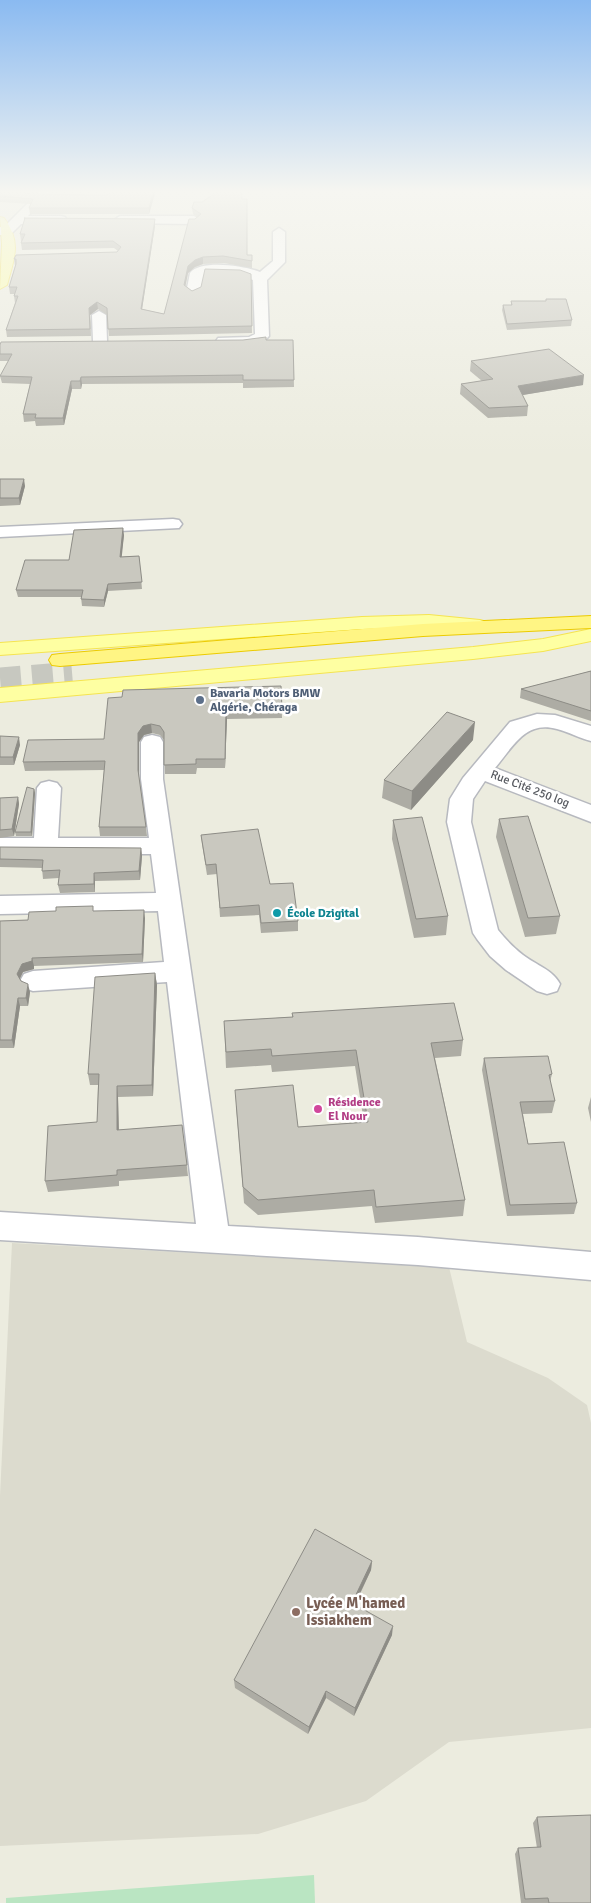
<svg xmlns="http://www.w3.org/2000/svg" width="591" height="1903" viewBox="0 0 591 1903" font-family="Signika,sans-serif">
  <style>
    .education { fill: #dcdbce }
    .green { fill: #bae5c2 }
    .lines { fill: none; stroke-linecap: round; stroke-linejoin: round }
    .highway-tunnel { stroke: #c7c8c0; stroke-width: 21; stroke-dasharray: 21 11; stroke-linecap: butt }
    .minor-casing { stroke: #b7b9bf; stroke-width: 3 }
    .major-casing { stroke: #f5e450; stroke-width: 2 }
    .highway-casing { stroke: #eccb00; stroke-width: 2 }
    .minor { fill: #fff; fill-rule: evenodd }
    .major { fill: #feffa2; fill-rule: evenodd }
    .highway { fill: #fff584; fill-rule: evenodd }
    .wall { fill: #adaca4 }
    .shaded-wall { fill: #8d8c86 }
    .building { fill: #c9c8bf; stroke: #8d8c86 }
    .service-dot { fill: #5c6f8a; stroke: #fff; stroke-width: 2 }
    .culture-dot { fill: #0f9aa8; stroke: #fff; stroke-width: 2 }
    .hotel-dot { fill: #d1479c; stroke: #fff; stroke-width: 2 }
    .education-dot { fill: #8d6e63; stroke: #fff; stroke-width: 2 }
    .labels { text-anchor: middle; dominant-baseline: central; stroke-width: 5; stroke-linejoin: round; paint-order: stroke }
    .service-label { font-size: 12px; font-weight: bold; fill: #4e5e75; stroke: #fff; text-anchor: start }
    .street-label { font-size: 12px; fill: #585b61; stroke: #fff }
    .culture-label { font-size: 12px; font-weight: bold; fill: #0d838f; stroke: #fff; text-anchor: start }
    .hotel-label { font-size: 12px; font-weight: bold; fill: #b23c85; stroke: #fff; text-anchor: start }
    .near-education-label { font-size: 15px; font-weight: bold; fill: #785e54; stroke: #fff; text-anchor: start }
  </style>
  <rect width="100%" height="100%" fill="#ececdf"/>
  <path class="education" d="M12,1243l437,24 18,75 81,36 39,27 4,18v305l-142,14 -83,59 -108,33 -258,12v-350z"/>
  <path class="green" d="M314,1875l1,28h-309v-5z"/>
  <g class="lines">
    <path class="highway-tunnel" d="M0,678l72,-6"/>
    <defs>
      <path id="minor" d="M41,190h12l-25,26h33l4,1 2,3 -2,3 -44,1 -10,10 -11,1v-8h4z
        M120,216h74l6,4 -6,4 -78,-1 -2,-3z
        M279,228l6,4v30l-18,18 2,56c-10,13 -37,12 -51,8l-2,-3 2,-3 31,-1 6,-3 -2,-54 -12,-5 -37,-1 -4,19 -7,4 -7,-4 4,-20c11,-14 55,-7 70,-1l13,-11v-29z
        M99,311l7,4 1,26 -2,3h-10l-2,-3 -1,-26z
        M173,519l6,1 3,4 -3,4 -179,9v-10z
        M537,714l18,1 36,11v15c-12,-3 -22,-9 -34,-12 -32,-9 -44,18 -62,39l96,37v17l-106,-41 -12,18 -2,23 27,108c8,10 16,18 25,25 13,10 30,15 37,29l-3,7 -10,3 -10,-3 -31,-21 -16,-14 -13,-17 -4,-6 -26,-111 3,-23 13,-21 47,-56z
        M152,735l8,2 3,5v37l65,447 190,11 173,15v28l-173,-15 -418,-25v-28l196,12 -29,-242 -134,9 -9,-3 -4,-7 4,-7 9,-3 131,-9 -6,-51 -158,3v-18l156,-3 -5,-39h-151v-16h34l3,-50 4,-5 8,-2 8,2 4,5 -3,50h91l-8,-59v-37l3,-5z"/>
      <path id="major" d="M0,217l4,1c18,24 10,41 3,67l-7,4 2,-45z
        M429,615l51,5 7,2 3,4 -3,4 -7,2 -51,-5 -67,2 -362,26v-12l362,-26z
        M591,629v12l-48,10 -70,8 -473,43v-14l473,-41 70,-8z"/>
      <path id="highway" d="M591,616v12l-168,8 -363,30 -8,-1 -3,-5 3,-5 8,-1 363,-30z"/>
    </defs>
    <use href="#minor" class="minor-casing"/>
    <use href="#major" class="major-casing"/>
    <use href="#highway" class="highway-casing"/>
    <use href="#minor" class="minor"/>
    <use href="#major" class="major"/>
    <use href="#highway" class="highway"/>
  </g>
  <path class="wall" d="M0,190l31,4 76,1 4,-2 -2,-2 -35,-1h82l-7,24h-119l-1,-6 2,-4 -31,-2z
    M194,202l53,53h5v13l-28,-5 -21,1 -8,3 -7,6 -3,14 7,4 59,-17 1,59 -143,3 -2,-21 -9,-6 -8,6 1,21 -84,1 -1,-7 9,-27 -1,-7 1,-2h-5l-1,-7 6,-21 -1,-7 103,-7 1,-1 -4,-3 -92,2 -1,-7 1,-2h-1l-1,-7 4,-12v-4l131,1v7l-13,83 22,5 31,-95 2,-2 -4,-3 -1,-6z
    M546,299l26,21 -1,6 -64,4 -5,-20 1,-5h8v-4h35z
    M266,340h27l1,47 -51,1v-5l-161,1 -1,5h-9l-8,36 -28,1 -1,-5 -11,1 -1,-8 7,-30 -28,-1 -2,-7 9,-15h-9v-16z
    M471,361l112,24 -61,10 6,11 -1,10 -39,2 -28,-24 1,-10 21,-3 -12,-10z
    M0,479l25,7 -5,19 -20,1z
    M124,535l-3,22 18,-1 3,33 -34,2 -4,16 -22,-1 -1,-9h-63l-2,-7 53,-30z
    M591,671v50l-71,-23 1,-9z
    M281,686l1,32 -55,1 -2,49h-28l-1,6h-31l-1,-34 -4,-5 -8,-2 -8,2 -5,7v35l8,59h-47l-1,-9 5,-57 -79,1 -2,-9 81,-23 18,-42z
    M0,736l20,9 -6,20h-14z
    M473,740l-62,70 -29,-12 2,-18z
    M34,789l1,4 -3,43h-16l-1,-4z
    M18,797l1,7 -5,32 -14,2v-40z
    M499,819l61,97 -4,18 -31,3 -29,-100z
    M393,820l55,96 -2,19 -32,3 -22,-99z
    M201,835l69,49 28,37v10l-37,2 -2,-18 -39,2 -3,-43 -10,1 -5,-31z
    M0,847l141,1 1,8 -2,24 -45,1v11l-35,1 -2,-8 1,-7 -16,1 -1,-11 -42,-1z
    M94,911l51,7 -2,44 -109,4v3l-11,3 -3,7 10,13 -2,14h-8l-6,42h-14v-127l28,-1z
    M155,973l2,12 -4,111 -35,1 1,33 63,-5 6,51 -69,5v5l-71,6 -3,-11 52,-59 1,-37h-8l-2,-11z
    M292,1013l171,27 -2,16 -26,2 30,142 -2,16 -88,7 -3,-17 -114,9 -14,-12 -8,-97 62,21 66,-5 -9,-56 -83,6 -1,-7 -45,3 -2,-47 68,-4z
    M484,1058l68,16 -2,8 5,19 -3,12 -29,1 5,30 49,59 -3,11 -67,2 -25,-146z
    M591,1097v25l-3,-14z
    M372,1561l-1,9 -16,35 37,30 -38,81 -28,-18 -18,36 -73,-46 -1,-8z
    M537,1817l54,86h-70l-6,-49 3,-6h19l-4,-25z"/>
  <path class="shaded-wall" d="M154,190h2l-7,24v-6z
    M155,219v7l-14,90v-7z
    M203,257v7l-8,3 -7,6 -4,20v-8l4,-19 7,-6z
    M97,302l1,7 -8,6 1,21 -2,-28z
    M584,375l-1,10 -66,11 1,-10z
    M81,377l1,7 -1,5 -1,-8z
    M71,381l1,8 -8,36 -1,-7z
    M24,479l1,7 -5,19 -1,-7z
    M123,528l1,7 -3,29 -1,-7z
    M108,584v7l-4,16v-7z
    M226,709l1,10 -2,49v-9z
    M475,722l-2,18 -62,70 1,-19z
    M151,724l1,9 -8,2 -5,7v37l-1,-9v-37l5,-7z
    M19,737l1,8 -6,20 -1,-8z
    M34,789l1,4 -3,43 -1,-4z
    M18,797l1,7 -5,32 -2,-7z
    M141,848l1,8 -2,24 -1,-9z
    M94,873l1,8v11l-1,-8z
    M144,910l1,8 -2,44 -1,-8z
    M32,958l2,8v3l-11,3 -5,10 -1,-8 5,-10z
    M155,973l2,12 -4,111 -1,-11z
    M28,984l2,8 -2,14 -2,-8z
    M18,998l2,8 -6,42 -2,-8z
    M117,1086l1,11 1,44 -2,-11z
    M372,1561l-1,9 -20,42 1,-9z
    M393,1626l-1,9 -38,81 1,-8z
    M326,1691v7l-18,36 1,-7z"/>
  <path class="building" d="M0,190h12l19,4 76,1 8,-4 -1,-1h40l-5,18h-120l4,-9 -33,-3z
    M215,190h26l1,9h5v56h5v6l-29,-5 -20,1 -8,3 -7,6 -4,19 8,6 9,-4 4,-18 35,1 11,4 1,52 -144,3 -1,-21 -10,-6 -8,6 1,21 -84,1 12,-34h-4l3,-9h-8l7,-23v-5h-2l2,-4 101,-3 4,-5 -8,-6 -92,2 4,-9h-5l5,-16h-1l131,1 -14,90 23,5 25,-95h6l6,-5 -9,-6 2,-6h8l12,-8z
    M546,299h20l6,21 -65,4 -4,-19h9l-1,-4h35z
    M266,337v3h27l1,40h-51v-5l-162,2 -1,4h-9l-8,37h-28l1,-4h-13l9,-37 -32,-1 12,-22h-12v-9l1,-3 242,-2z
    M549,349l35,26 -66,11 10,20 -39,2 -28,-24 32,-5 -22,-18z
    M0,479h24l-5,19h-19z
    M123,528l-3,29 19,-1 3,26 -34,2 -4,16 -23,-1 2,-9h-67l9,-30h44l5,-30z
    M591,671v40l-70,-22z
    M281,686l1,23h-56l-1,50h-29v5l-32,1v-33l-4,-6 -9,-2 -8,2 -5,7v37l8,57h-47l6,-66 -82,1 5,-22 76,-1 4,-41 14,-1 1,-7z
    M447,712l28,10 -63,69 -28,-11z
    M0,736l19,1 -6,20h-13z
    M27,787l7,2 -3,43h-16z
    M18,797l-6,32 -12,1v-32z
    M528,816l32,100 -32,2 -29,-99z
    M422,817l26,99 -32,3 -23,-99z
    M258,829l12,55 23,-1 5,38 -37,2 -2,-18 -39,3 -4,-44 -10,1 -5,-30z
    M0,847l141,1 -2,23 -45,2v11l-36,1 2,-15 -18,1 1,-11 -43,-1z
    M93,906v5l51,-1 -2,44 -110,4v3l-10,3 -5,10 4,7 7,3 -2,14h-8l-6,42h-12v-119l28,-1 1,-8 27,-1v-4z
    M155,973l-3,112 -35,1v44l65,-5 5,40 -70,5v5l-72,6 3,-55 49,-4 2,-48h-11l7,-97z
    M454,1003l9,37 -32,3 34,157 -89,7 -2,-17 -116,10 -15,-13 -8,-97 58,-5 5,42 70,-5 -12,-72 -84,6 -1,-7 -45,3 -2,-31 69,-4 -1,-4z
    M548,1056l4,18 -3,1 6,26 -35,1 8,42 36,-2 13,61 -67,2 -26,-147z
    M315,1529l57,32 -20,42 41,23 -38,82 -29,-17 -17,36 -75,-47z
    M591,1815v88h-42l-1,-5 -23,1 -7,-51 23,-1 -4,-30z"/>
  <linearGradient id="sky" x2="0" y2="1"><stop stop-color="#8abaf1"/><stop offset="0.42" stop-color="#f6f6f1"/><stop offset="1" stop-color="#f6f6f1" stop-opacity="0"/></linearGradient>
  <rect width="591" height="457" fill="url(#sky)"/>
  <circle class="service-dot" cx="200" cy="700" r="5"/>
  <circle class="culture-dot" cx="277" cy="913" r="5"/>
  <circle class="hotel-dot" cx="318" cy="1109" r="5"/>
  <circle class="education-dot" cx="296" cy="1612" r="5"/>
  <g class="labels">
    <g class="service-label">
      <text x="210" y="693">Bavaria Motors BMW<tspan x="210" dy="14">Algérie, Chéraga</tspan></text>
    </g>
    <g class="street-label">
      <text transform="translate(530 789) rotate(21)">Rue Cité 250 log</text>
    </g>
    <g class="culture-label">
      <text x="287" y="913">École Dzigital</text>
    </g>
    <g class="hotel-label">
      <text x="328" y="1102">Résidence<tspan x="328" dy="14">El Nour</tspan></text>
    </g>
    <g class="near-education-label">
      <text x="306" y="1603">Lycée M'hamed<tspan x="306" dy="17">Issiakhem</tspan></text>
    </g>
  </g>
</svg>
